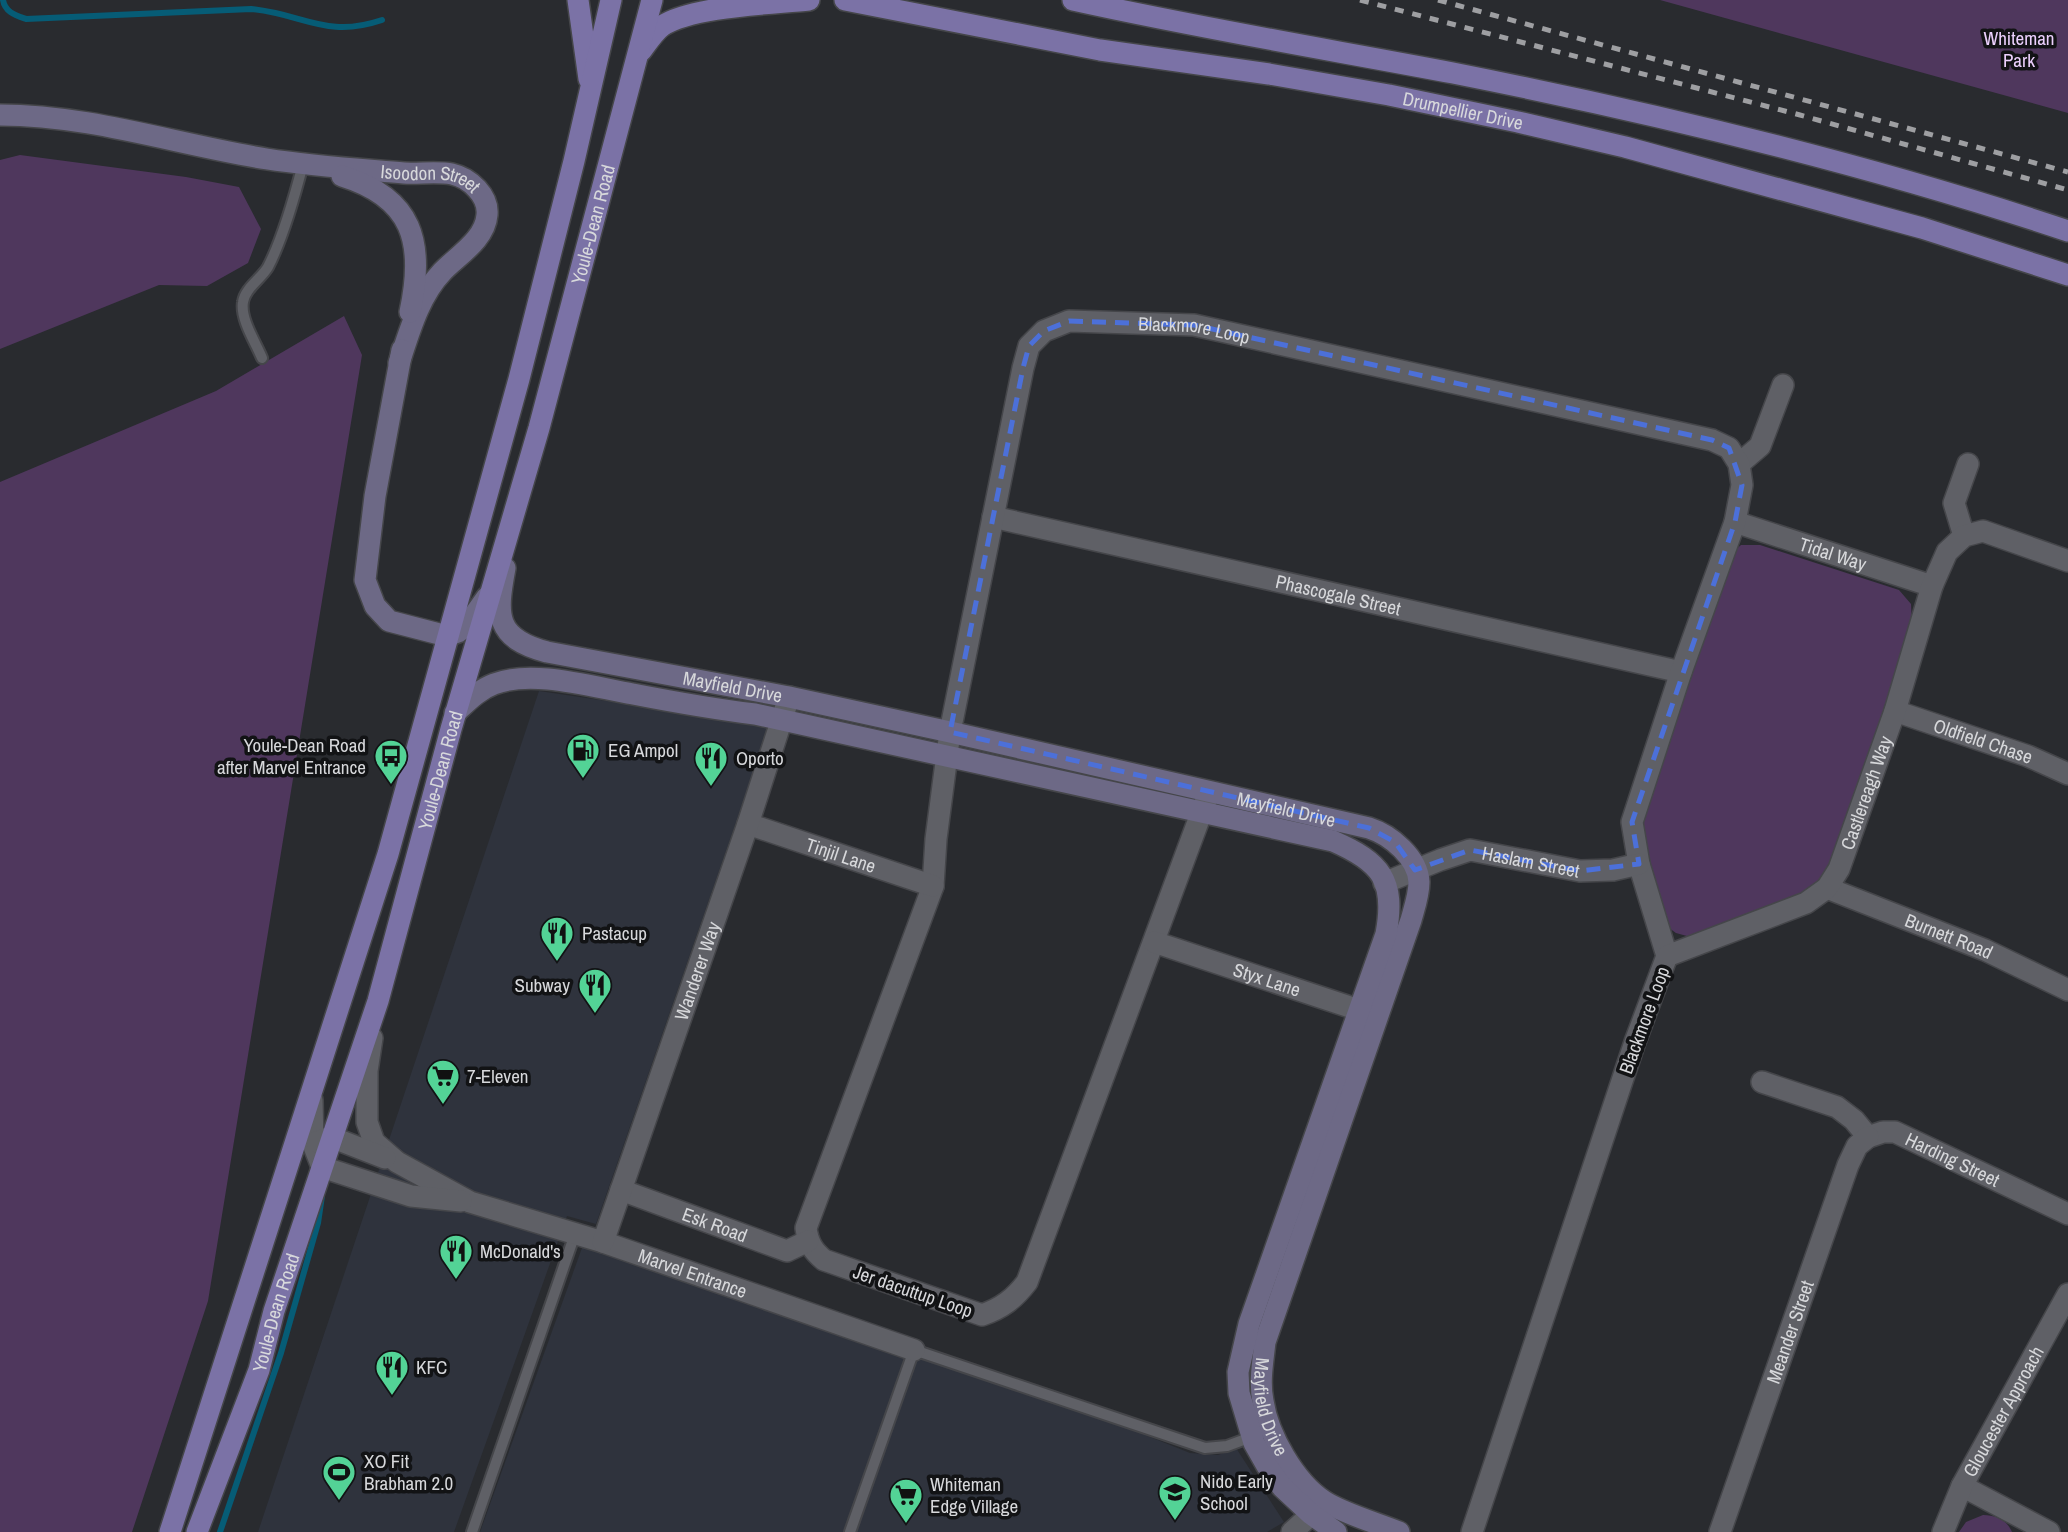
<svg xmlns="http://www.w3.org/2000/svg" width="2068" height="1532" viewBox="0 0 2068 1532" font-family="'Archivo Narrow',sans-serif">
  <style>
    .built { fill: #2f333d }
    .green { fill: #4f375d }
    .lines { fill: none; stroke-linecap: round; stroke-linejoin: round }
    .stream { stroke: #065c76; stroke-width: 6 }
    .lane-casing { stroke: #45464a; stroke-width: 14 }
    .street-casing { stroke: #45464a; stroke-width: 24 }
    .secondary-casing { stroke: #45464a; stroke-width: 24 }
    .primary-casing { stroke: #45464a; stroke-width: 24 }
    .lane { stroke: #5f6066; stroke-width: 10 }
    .street { stroke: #5f6066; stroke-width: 21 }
    .secondary { stroke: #6d6986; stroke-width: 21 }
    .primary { stroke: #7b72a6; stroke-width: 21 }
    .rail { stroke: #9e9fa2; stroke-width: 5; stroke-dasharray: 9 9; stroke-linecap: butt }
    .marked { fill: none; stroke: #4c70d9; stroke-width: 5; stroke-dasharray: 14 9; stroke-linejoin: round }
    .labels { text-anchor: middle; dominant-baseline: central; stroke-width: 7; stroke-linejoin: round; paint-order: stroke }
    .park-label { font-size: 19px; fill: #ecd0fd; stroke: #121315 }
    .street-label { font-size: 19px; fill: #d7d8db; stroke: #121315 }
    .poi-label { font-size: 19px; fill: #d7d8db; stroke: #121315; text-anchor: start }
  </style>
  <rect width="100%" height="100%" fill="#292b2f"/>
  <path class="built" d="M539,691l231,34 -174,499 -29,-8 -113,316h-196z
    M583,1245l301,85 306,123 28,2 18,-7 48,74 -17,10h-787z"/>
  <path class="green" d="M1660,0h408v113z
    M20,155l166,22 53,10 22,42 -13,34 -41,23 -48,-1 -159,64v-189z
    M344,316l18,39 -154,946 -76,231h-132v-1050l216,-91z
    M1741,545h19l139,45 12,14 1,21 -85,253 -35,27 -98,33 -18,-5 -14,-10 -25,-84 91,-283z
    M1983,1515c13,0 24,5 29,17h-53l7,-10z"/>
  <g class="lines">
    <path class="stream" d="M3,0c2,12 12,15 23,19l225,-10c53,5 75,30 131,11
      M220,1532l61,-179 37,-130 4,-27"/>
    <defs>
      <path id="lane" d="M262,358c-6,-15 -22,-39 -19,-56 2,-14 18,-23 25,-35 15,-29 27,-72 35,-103
        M472,1532l103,-298
        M850,1532l64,-182 291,98 22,-2 27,-10"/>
      <g id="street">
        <path d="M1739,464l21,-18 23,-61"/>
        <path id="s1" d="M993,517l688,155"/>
        <path id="s2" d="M1735,522l197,64"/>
        <path d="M1964,536l-10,-33 14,-39"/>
        <path id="s3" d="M1895,711l133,45 40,18"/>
        <path id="s4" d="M1208,795l-181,487c-13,17 -25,26 -45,33l-158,-55c-11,-9 -16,-17 -18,-32l127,-342 3,-47 14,-107 73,-364 6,-22 15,-15 25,-10 125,4 518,115 17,8 10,16 3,21 -7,37 -54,150 -49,150 7,42 28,92 -32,86 -163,490"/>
        <path id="s5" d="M748,824l185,62"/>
        <path id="s6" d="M1384,883l56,-23 30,-10 110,21 33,-1 26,-6"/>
        <path id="s7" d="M1827,888l158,62 83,40"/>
        <path id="s8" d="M1154,942l220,73"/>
        <path id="s9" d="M1667,956l139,-53 21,-15 12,-19 56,-158 37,-125 15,-34 17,-16 19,-5 85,30"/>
        <path id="s10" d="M372,1038l-5,33v51l7,20 23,20 73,40 133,40 311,108"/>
        <path id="s11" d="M1762,1082l75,25 17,13 14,17 15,-5h12l173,82"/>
        <path d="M312,1100l1,44 9,23 89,29 50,5"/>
        <path d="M317,1142l14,-5 54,21"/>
        <path id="s12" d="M621,1190l166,61 21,-10"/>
        <path id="s13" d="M603,1242l145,-418 41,-127"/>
        <path d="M1962,1486l87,46"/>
        <path d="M1292,1532l32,-29"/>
        <path id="s14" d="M1720,1532l128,-367 9,-19 11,-9"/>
        <path id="s15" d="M1943,1532l19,-46 106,-192"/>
      </g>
      <g id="secondary">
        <path id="s16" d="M0,115c91,0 178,30 267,44 45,7 91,10 137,14 15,1 33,-2 48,1 18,4 37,22 35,41 -2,25 -30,41 -45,57 -23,24 -33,61 -43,91"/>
        <path d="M342,176c71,22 83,66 68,136"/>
        <path d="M402,350l-27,146 -10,84 10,26 14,15 58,15 11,-4 9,-7 20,-28"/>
        <path id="s17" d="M505,568c-9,48 -10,70 42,84l242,45 161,35 419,96c22,7 49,30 50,54 0,13 -5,27 -8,38l-146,422c-2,19 -6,40 -2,59 5,34 32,81 61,100 18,12 53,22 75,31"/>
        <path d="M455,713c12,-11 23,-23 39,-29 39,-15 98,3 139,10 41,8 81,15 122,20l578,127c48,21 63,39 53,93l-137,390 -11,48 1,21 15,50 13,23 15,21 29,27 25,18"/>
      </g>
      <g id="primary">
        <path d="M578,0l11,79"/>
        <path id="s18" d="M845,0l255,50 169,24 120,21 129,27 107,25 297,81 146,47"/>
        <path d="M1073,0c126,28 253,49 380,73 207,41 415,91 615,158"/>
        <path d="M641,51c6,-8 13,-19 21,-25 30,-20 110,-22 147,-26"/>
        <path d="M170,1532l218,-678 131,-475 55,-218 37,-161"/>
        <path id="s19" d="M197,1532l62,-162 15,-59 104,-310 73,-272 88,-301 113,-428"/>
      </g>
    </defs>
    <use href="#lane" class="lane-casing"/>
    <use href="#street" class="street-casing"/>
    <use href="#secondary" class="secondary-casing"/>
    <use href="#primary" class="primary-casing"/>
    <use href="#lane" class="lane"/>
    <use href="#street" class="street"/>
    <use href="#secondary" class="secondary"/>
    <use href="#primary" class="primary"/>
    <path class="rail" d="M1360,0l440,115 268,75
      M1438,0l630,172"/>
  </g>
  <path class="marked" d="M1069,321l125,4 518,115 17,8 13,37 -7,37 -103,300 7,42 -59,7 -110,-21 -55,20 -20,-28 -26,-14 -419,-96 73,-364 6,-22 15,-15z"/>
  <defs>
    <symbol id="fuel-pin" viewBox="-11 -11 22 30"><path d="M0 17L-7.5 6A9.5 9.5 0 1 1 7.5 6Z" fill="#53d396" stroke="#121315"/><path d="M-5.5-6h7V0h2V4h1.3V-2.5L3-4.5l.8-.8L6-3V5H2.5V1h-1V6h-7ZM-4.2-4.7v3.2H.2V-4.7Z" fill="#111"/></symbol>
    <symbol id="bus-pin" viewBox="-11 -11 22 30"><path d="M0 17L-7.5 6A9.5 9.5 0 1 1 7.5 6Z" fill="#53d396" stroke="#121315"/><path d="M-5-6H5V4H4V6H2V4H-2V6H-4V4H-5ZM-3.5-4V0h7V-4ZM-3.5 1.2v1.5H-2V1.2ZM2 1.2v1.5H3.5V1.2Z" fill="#111"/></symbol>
    <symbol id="restaurant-pin" viewBox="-11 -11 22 30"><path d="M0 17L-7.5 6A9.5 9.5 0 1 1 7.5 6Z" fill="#53d396" stroke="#121315"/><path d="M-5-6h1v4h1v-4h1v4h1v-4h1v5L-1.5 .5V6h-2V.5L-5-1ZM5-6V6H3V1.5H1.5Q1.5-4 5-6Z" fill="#111"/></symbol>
    <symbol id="supermarket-pin" viewBox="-11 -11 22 30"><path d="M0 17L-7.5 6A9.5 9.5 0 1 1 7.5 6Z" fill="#53d396" stroke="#121315"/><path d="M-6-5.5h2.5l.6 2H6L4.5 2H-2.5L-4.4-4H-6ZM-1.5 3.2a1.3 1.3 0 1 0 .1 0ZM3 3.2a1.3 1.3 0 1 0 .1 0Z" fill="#111"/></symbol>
    <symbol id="stadium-pin" viewBox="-11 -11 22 30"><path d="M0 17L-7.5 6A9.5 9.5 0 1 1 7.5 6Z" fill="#53d396" stroke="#121315"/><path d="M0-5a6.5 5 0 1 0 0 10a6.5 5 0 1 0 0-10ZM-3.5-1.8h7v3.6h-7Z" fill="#111"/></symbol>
    <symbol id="school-pin" viewBox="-11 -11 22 30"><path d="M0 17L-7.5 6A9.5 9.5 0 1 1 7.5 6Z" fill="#53d396" stroke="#121315"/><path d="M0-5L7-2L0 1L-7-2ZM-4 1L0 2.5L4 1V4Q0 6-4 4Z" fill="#111"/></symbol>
  </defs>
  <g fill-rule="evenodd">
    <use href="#fuel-pin" x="564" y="731" width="38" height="52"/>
    <use href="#bus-pin" x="372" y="737" width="38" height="52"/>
    <use href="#restaurant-pin" x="692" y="739" width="38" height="52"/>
    <use href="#restaurant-pin" x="538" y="914" width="38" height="52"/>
    <use href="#restaurant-pin" x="576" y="966" width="38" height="52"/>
    <use href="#supermarket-pin" x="424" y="1057" width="38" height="52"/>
    <use href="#restaurant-pin" x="437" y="1232" width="38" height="52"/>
    <use href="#restaurant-pin" x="373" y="1348" width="38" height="52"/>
    <use href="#stadium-pin" x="320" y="1453" width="38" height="52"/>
    <use href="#school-pin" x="1156" y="1473" width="38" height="52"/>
    <use href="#supermarket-pin" x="887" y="1476" width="38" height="52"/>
  </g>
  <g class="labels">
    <g class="park-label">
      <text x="2019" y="38">Whiteman<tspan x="2019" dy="22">Park</tspan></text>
    </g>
    <g class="street-label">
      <text stroke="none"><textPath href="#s18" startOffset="628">Drumpellier Drive</textPath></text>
      <text stroke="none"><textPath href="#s16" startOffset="436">Isoodon Street</textPath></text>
      <text stroke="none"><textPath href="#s19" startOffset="1367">Youle-Dean Road</textPath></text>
      <text stroke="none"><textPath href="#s4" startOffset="1869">Blackmore Loop</textPath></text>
      <text stroke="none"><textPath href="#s2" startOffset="103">Tidal Way</textPath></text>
      <text stroke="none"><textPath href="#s1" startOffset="354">Phascogale Street</textPath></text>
      <text stroke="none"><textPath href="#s17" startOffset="299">Mayfield Drive</textPath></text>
      <text stroke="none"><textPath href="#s3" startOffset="93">Oldfield Chase</textPath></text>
      <text stroke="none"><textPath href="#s19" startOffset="800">Youle-Dean Road</textPath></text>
      <text stroke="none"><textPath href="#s9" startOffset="278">Castlereagh Way</textPath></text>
      <text stroke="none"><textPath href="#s17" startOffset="866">Mayfield Drive</textPath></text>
      <text stroke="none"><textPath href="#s5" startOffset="98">Tinjil Lane</textPath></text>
      <text stroke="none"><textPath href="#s6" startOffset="154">Haslam Street</textPath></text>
      <text stroke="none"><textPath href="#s7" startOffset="131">Burnett Road</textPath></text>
      <text stroke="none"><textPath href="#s13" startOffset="287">Wanderer Way</textPath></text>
      <text stroke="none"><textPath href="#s8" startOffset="119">Styx Lane</textPath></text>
      <text transform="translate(1644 1020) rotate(-70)">Blackmore Loop</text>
      <text stroke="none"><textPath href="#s11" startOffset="214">Harding Street</textPath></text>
      <text stroke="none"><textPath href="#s12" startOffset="100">Esk Road</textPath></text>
      <text stroke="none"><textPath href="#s10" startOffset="453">Marvel Entrance</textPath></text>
      <text transform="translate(913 1291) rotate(19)">Jer dacuttup Loop</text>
      <text stroke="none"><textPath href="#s19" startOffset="233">Youle-Dean Road</textPath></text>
      <text stroke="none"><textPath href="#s14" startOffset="212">Meander Street</textPath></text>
      <text stroke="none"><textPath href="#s17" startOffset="1580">Mayfield Drive</textPath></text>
      <text stroke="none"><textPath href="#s15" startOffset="135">Gloucester Approach</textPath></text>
    </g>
    <g class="poi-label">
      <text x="366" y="745" text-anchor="end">Youle-Dean Road<tspan x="366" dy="22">after Marvel Entrance</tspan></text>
      <text x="608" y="750">EG Ampol</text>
      <text x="736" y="758">Oporto</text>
      <text x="582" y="933">Pastacup</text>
      <text x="570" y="985" text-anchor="end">Subway</text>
      <text x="467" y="1076">7-Eleven</text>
      <text x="480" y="1251">McDonald's</text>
      <text x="416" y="1367">KFC</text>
      <text x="364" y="1461">XO Fit<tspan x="364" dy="22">Brabham 2.0</tspan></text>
      <text x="1200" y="1481">Nido Early<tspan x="1200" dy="22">School</tspan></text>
      <text x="930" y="1484">Whiteman<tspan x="930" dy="22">Edge Village</tspan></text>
    </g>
  </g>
</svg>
